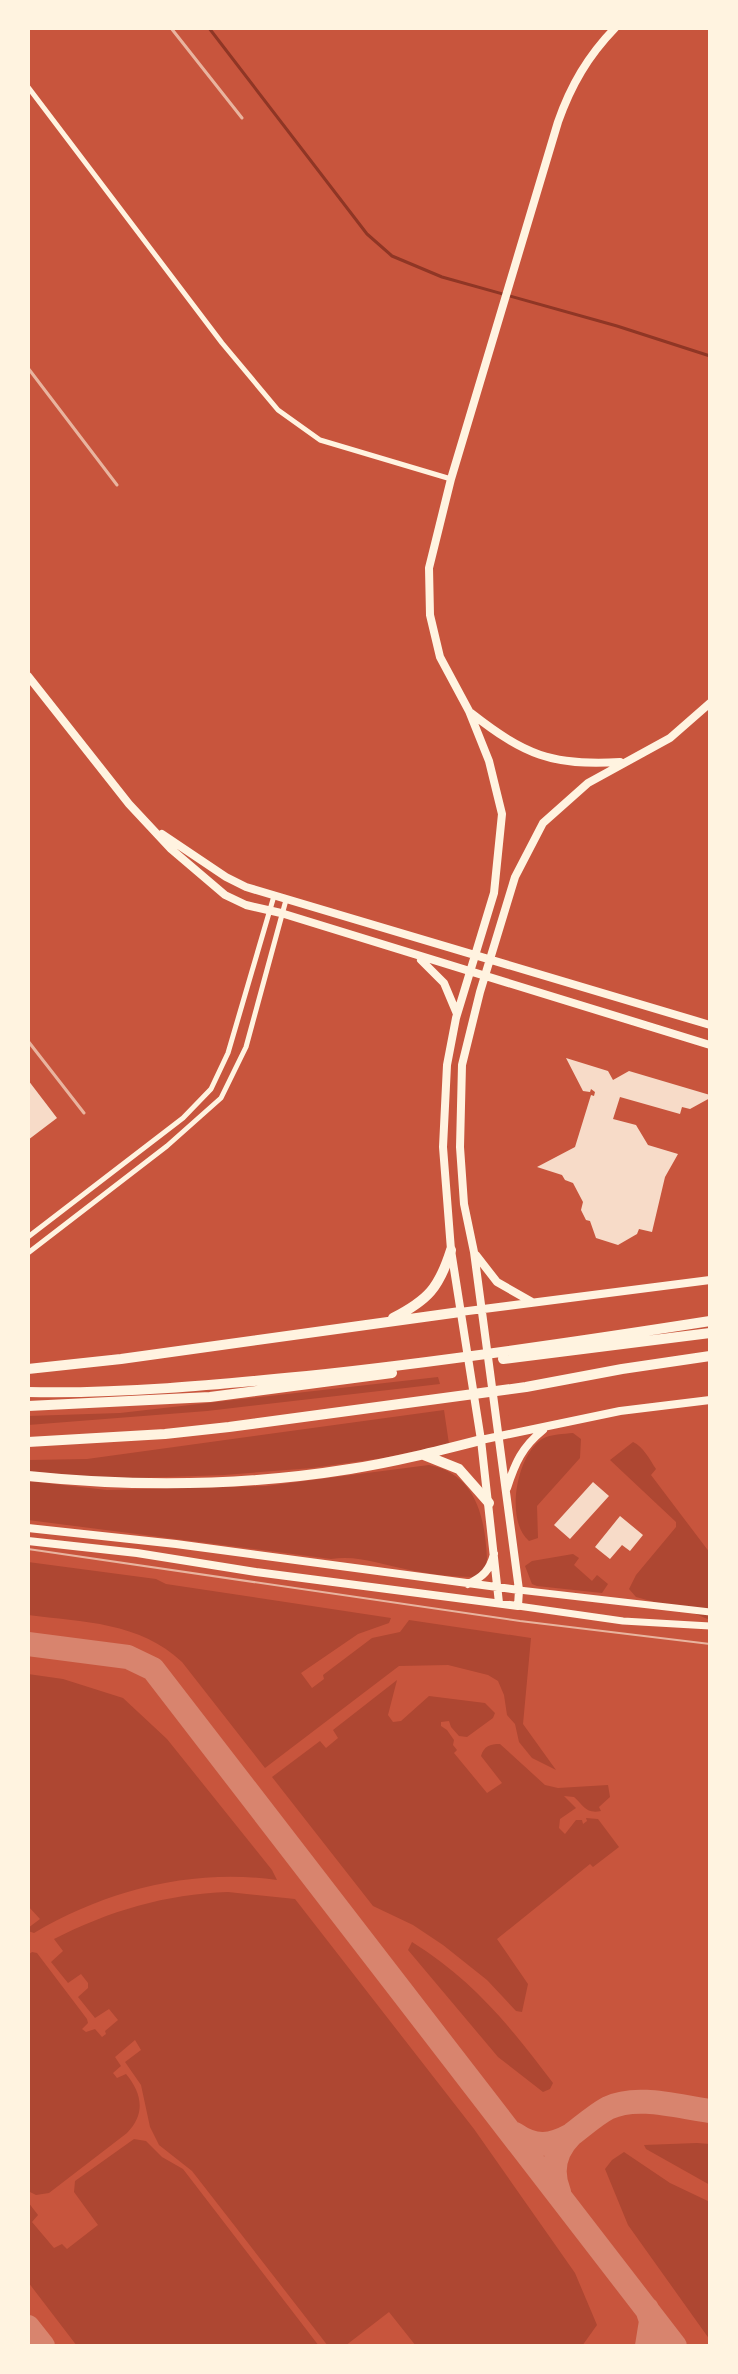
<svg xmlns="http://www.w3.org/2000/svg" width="738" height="2374" viewBox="0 0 738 2374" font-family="Cabin,sans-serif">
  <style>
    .green { fill: #ae4732 }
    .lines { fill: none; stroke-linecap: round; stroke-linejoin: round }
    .stream { stroke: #8f3625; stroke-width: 3 }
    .taxiway { stroke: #d8846e; stroke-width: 24 }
    .building { fill: #f7dbc8 }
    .minor { stroke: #fff3e0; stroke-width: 5 }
    .tertiary { stroke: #fff3e0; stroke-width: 7 }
    .secondary { stroke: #fff3e0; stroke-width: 8 }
    .motorway { stroke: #fff3e0; stroke-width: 10 }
    .tram { stroke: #e9b49f; stroke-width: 2 }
    .rail { stroke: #e9b49f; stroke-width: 3 }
  </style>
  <rect width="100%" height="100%" fill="#c8553d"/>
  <path class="green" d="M438,1377l2,7 -233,27 -179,14v-9l92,-3z
    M444,1410l5,34 -66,14 -71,10 -88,7 -115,4 -81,-8v-11l59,-1z
    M573,1433l8,6 -1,19 -43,48 1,32 -9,3c-24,-20 -13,-85 13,-102 9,-5 22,-5 31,-6z
    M633,1442c10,4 17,18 23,27l-5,6 59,78v67l-19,-8 -55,-15 -7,-8 7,-14 40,-48v-5l-66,-62z
    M429,1465c47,9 56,52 58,94l-2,9 -10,9c-22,0 -48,-3 -70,-8 -26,-5 -46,-14 -74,-10l-303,-39v-39l79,9 159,-4z
    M573,1554l6,4 -5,7 18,16 5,-6 11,9 -6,9 -65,-7 -5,-2 -7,-18 7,-5z
    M28,1562l128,17 10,5 225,34 -2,5 -31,11 -57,39 11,15 12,-9 -1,-4 49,-37 28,-6 9,-12 122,18 -8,86 33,46 -24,-12 -13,-16 -4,-18 -8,-9 -3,-20 -6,-14 -10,-6 -40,-10 -49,1 -134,102 -83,-106c-42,-40 -99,-40 -154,-47z
    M28,1674l35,5 60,19 44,41 105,131 5,10c-84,-12 -171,10 -243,53l-6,-2v-3l12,-9 -12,-13z
    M397,1680l-9,35 5,7 8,-1 28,-25 56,7 10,10 -2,5 -26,19 -8,-1 -8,-9 -2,-6 -8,1v4l6,4 7,10 -1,5 4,5 -3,3 33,40 15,-10 -21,-27c3,-10 9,-12 19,-12l45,41 13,3 50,-3 2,12 -11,10 2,4c-15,3 -17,-5 -27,-14l-10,-1 12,12 -16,11 -1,9 6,6 11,-14h6l1,4 4,-3 -1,-3 12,1 21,28 -26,20 -3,-3 -93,75 31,45 -6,28 -6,-1 -29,-31 -44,-35 -30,-20 -40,-19 -101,-129 48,-36 6,7 12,-10 -5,-8z
    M228,1892l67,7 179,230 101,144 22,52 -15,21h-166l-27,-34 -44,34h-17l-136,-175 -33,-26 -9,-18 -9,-42 -16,-23 16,-12 -6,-10 -20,17 6,9 -8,7 4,5 9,-4c16,19 20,40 1,59l-78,60 -13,2 -8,-4v-236l4,-3 5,1 50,66 1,4 -6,6 4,3 9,-3 7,8 4,-3 -1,-3 13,-11 -9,-11 -14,9 -17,-21 10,-9v-5l-7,-9 -13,9 -17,-21 12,-11 -9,-12c55,-28 112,-45 174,-47z
    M412,1942c61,38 98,84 141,141l-3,6 -7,3 -45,-35 -90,-107z
    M134,2139l12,2 16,16 21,12 136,177h-242l-49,-64v-80l10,13 -6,7 22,26 8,-4 5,5 31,-24 -24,-33 1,-11z
    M697,2143l13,1v41l-64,-36 -2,-4z
    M624,2152l46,31 40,19v138l-82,-115 -23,-56 7,-9z"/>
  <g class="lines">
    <path class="stream" d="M209,28l158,206 25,22 50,21 175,49 93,30"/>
    <path class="taxiway" d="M28,1644l100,13 25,12 522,677
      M515,2134c20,14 36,12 56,1 -16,16 -21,35 -12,57
      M571,2135c12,-9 24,-20 37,-27 29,-14 71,-1 102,3
      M28,2327l15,19
      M647,2346l4,-25 -4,-12"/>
  </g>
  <path class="building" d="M566,1058l42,13 5,9 16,-9 81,24v3l-20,11 -8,-2 -2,7 -60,-17 -7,22 23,6 12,20 30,9 -13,23 -13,55 -13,-3 -2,5 -19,11 -22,-7 -6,-17 -4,-1 -5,-10 2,-8 -10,-19 -8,-3 -3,-5 -25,-8 38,-20 16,-52 3,1 1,-4 -4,-3 -1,3 -7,-1z
    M28,1080l29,38 -29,22z
    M593,1482l16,14 -39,43 -16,-14z
    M620,1516l23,19 -13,16 -8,-6 -12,14 -15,-12z"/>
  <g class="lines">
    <path class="minor" d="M28,87l194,256 56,67 42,30 131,39
      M28,1237l155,-119 28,-29 17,-36 46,-157
      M28,1253l139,-107 54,-48 25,-51 40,-147"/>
    <path class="tertiary" d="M519,1590l191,22
      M518,1606l105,15 87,5"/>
    <path class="secondary" d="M28,676l101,128 42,45 54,46 21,10 35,8 429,132
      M471,713c54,42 80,53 149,49
      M162,834l64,43 20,10 464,138
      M421,960l23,23 13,31
      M476,1255l21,27 35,20
      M460,1312l250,-32
      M481,1440l139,-29 90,-11
      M507,1488c8,-25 15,-41 36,-58
      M28,1528l148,16 343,46
      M28,1541l109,12 119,19 262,34 1,-16 -45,-338 -10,-48 -4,-57 2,-82 18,-73 35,-115 28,-54 45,-40 82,-45 40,-35
      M468,1584c15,-7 22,-14 26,-30
      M499,1603l-18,-163 -30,-190 -8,-103 4,-82 9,-47 38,-125 8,-79 -13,-53 -20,-50 -29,-54 -10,-42 -1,-47 22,-89 107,-357c13,-37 30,-66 57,-94"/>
    <path class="motorway" d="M393,1318c35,-18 46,-30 58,-68
      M503,1359l207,-26
      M28,1369l93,-10 339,-47
      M28,1392c93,2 186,-7 279,-16 135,-14 269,-34 403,-55
      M28,1406l182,-9 182,-24
      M28,1442l137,-8 64,-7 297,-40 96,-18 88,-13
      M424,1455l35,14 30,34
      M28,1476c106,11 217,10 322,-7 45,-7 88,-18 131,-29"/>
    <path class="tram" d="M28,1549l492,72 190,23"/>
    <path class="rail" d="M171,28l71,90
      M28,368l89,117
      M28,1041l56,72"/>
  </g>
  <rect width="738" height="2374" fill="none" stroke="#fff3e0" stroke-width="60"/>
</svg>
